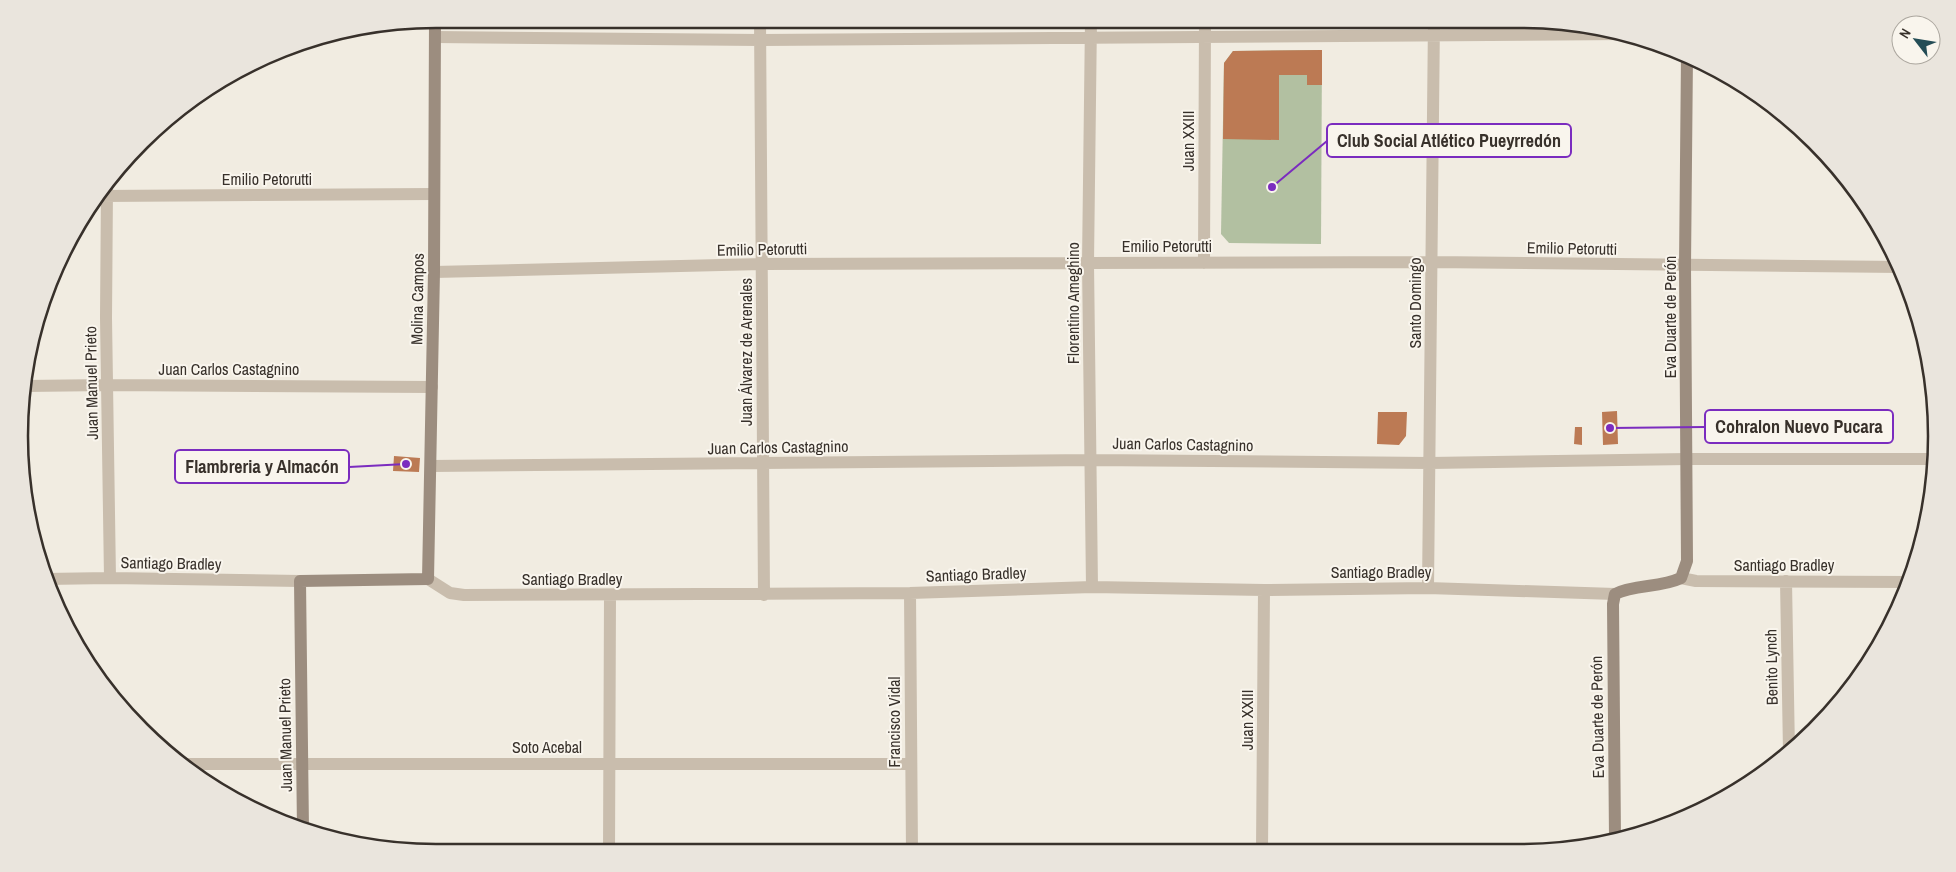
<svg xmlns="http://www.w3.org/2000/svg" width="1956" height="872" viewBox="0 0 1956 872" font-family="'Archivo Narrow',sans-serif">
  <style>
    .green { fill: #b2c0a1 }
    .building { fill: #bc7a54 }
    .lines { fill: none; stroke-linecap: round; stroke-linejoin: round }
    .street { stroke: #c9bdad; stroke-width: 12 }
    .secondary { stroke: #9c8d7f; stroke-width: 12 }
    .labels { text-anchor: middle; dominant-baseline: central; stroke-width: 4; stroke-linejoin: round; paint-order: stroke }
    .street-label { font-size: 16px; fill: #38312b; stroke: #f9f5ed }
    .rim { fill: none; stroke: #38312b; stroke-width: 2.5 }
    .leader { fill: none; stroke: #7b2cbf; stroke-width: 2 }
    .callout-dot { fill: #7b2cbf; stroke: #f9f5ed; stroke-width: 2 }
    .callout { fill: #f9f5ed; stroke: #7b2cbf; stroke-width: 2 }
    .callout-label { font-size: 18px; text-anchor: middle; font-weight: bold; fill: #38312b }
  </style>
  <rect width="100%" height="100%" fill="#f1ece1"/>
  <path class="green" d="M1322,50l-1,194 -92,-1 -8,-9 3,-171 9,-12z"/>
  <path class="building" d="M1322,50v35h-15v-10h-28v65l-56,-1 1,-76 9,-12z
    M1617,411l1,33 -15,1 -1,-33z
    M1378,412h29l-1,24 -7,9 -22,-1z
    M1575,427h7v18l-8,-1z
    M394,456l26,2 -1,14 -26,-1z"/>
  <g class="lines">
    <path class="street" d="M760,19l4,576
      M1091,19l-3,244 4,324
      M435,37l325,3 864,-6
      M107,188l-1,130 4,260
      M101,196l333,-2
      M1204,263l1,-244
      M434,272l328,-8 326,-1 344,-1 469,5
      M26,386l82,-1 324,2
      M431,466l660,-6 339,3 257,-4h248
      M1681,578l15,3 214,1
      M45,579l65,-1 190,3
      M428,579l22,14 14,2 446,-2 182,-6 172,3 164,-2 187,6
      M1786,581l3,171
      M1428,588l6,-569
      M910,593l2,259
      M184,764h727
      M1262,851l2,-261
      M609,853l1,-258"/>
    <path class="secondary" d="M303,830l-3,-249 128,-2 6,-307 1,-253
      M1615,839l-2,-235 2,-10c20,-10 45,-6 66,-16l6,-17 -2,-295 2,-211"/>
  </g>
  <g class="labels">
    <g class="street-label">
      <text transform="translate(1188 141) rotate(-90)">Juan XXIII</text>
      <text x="267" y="179">Emilio Petorutti</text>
      <text x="1167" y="246">Emilio Petorutti</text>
      <text transform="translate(1572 248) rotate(1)">Emilio Petorutti</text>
      <text transform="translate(762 249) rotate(-1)">Emilio Petorutti</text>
      <text transform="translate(417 299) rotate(-89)">Molina Campos</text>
      <text transform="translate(1073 303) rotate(-90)">Florentino Ameghino</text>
      <text transform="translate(1415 303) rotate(-90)">Santo Domingo</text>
      <text transform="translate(1670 317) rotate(-90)">Eva Duarte de Perón</text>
      <text transform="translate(746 352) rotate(-90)">Juan Álvarez de Arenales</text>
      <text x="229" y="369">Juan Carlos Castagnino</text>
      <text transform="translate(91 383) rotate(-91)">Juan Manuel Prieto</text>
      <text transform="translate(1183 444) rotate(1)">Juan Carlos Castagnino</text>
      <text transform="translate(778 447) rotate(-1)">Juan Carlos Castagnino</text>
      <text transform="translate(171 563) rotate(1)">Santiago Bradley</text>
      <text x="1784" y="565">Santiago Bradley</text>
      <text x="1381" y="572">Santiago Bradley</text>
      <text transform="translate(976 574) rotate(-2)">Santiago Bradley</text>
      <text x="572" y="579">Santiago Bradley</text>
      <text transform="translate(1771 667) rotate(-91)">Benito Lynch</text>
      <text transform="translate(1597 717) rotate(-91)">Eva Duarte de Perón</text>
      <text transform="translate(1247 720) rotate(-90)">Juan XXIII</text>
      <text transform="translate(894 722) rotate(-90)">Francisco Vidal</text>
      <text transform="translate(285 735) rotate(-91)">Juan Manuel Prieto</text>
      <text x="547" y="747">Soto Acebal</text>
    </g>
  </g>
  <path d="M0 0H1956V872H0ZM436 28H1520A408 408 0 0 1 1928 436V436A408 408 0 0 1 1520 844H436A408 408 0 0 1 28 436V436A408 408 0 0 1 436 28Z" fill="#eae5dd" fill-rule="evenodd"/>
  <path class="rim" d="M436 28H1520A408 408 0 0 1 1928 436V436A408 408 0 0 1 1520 844H436A408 408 0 0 1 28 436V436A408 408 0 0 1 436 28Z"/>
  <path class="leader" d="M1272 187L1327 141M1610 428L1705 427M406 464L349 467"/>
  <g class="callout-dot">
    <circle cx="1272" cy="187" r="5"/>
    <circle cx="1610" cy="428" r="5"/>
    <circle cx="406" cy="464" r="5"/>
  </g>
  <g class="callout">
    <rect x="1327" y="124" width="244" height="33" rx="5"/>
    <rect x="1705" y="410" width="188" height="33" rx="5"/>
    <rect x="175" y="450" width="174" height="33" rx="5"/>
  </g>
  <g class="callout-label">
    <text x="1449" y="147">Club Social Atlético Pueyrredón</text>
    <text x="1799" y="433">Cohralon Nuevo Pucara</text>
    <text x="262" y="473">Flambreria y Almacón</text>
  </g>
  <g transform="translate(1916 40) rotate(301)"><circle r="24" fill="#f9f5ed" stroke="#aca79f"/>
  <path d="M0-4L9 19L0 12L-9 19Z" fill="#244d56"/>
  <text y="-8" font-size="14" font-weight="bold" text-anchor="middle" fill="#38312b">N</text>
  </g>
</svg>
